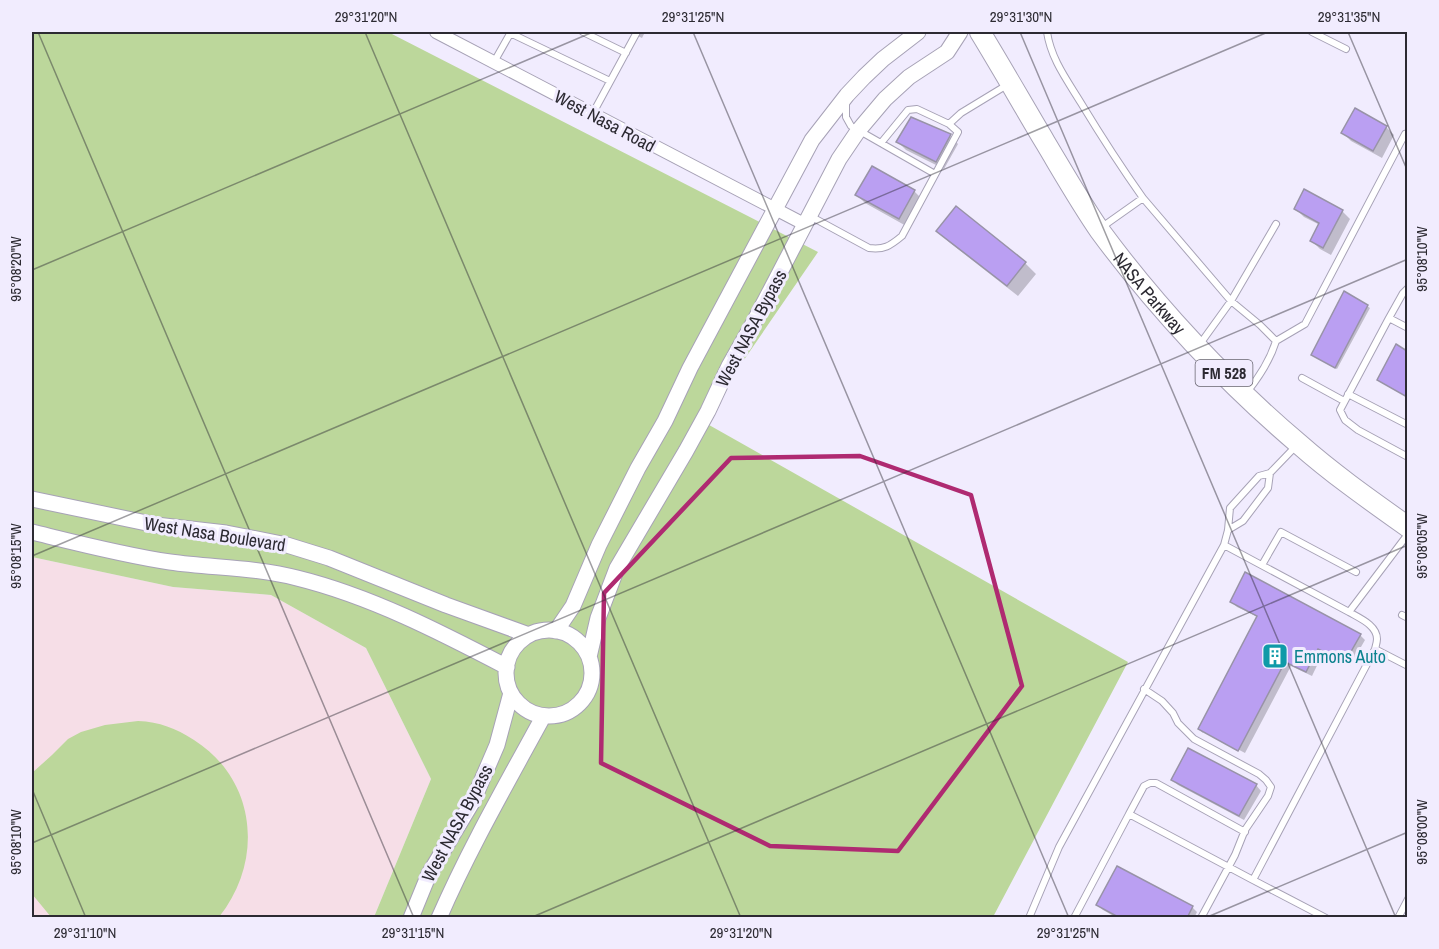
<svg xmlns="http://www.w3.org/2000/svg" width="1439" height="949" viewBox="0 0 1439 949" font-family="'Archivo Narrow',sans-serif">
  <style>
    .education { fill: #f6dee7 }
    .green { fill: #bcd79b }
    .shadow { fill: #0003 }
    .building { fill: #ba9ff2; stroke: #9893a7; stroke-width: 1.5 }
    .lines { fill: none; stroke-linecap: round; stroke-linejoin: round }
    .service-casing { stroke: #a7a2b6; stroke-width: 8 }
    .minor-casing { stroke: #a7a2b6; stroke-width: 14 }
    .tertiary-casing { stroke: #a7a2b6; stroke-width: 17 }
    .primary-casing { stroke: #a7a2b6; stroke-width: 22 }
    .service { stroke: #fff; stroke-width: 6 }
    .minor { stroke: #fff; stroke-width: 12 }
    .tertiary { stroke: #fff; stroke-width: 15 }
    .primary { stroke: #fff; stroke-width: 20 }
    .marked { fill: none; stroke: #af2a71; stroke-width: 4.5; stroke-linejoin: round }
    .ticks { fill: none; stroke: #2c2a32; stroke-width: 1.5; stroke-opacity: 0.45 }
    .labels { text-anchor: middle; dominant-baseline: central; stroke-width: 6; stroke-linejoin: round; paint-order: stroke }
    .shield { fill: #f1ecfe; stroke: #67646f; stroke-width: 1.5 }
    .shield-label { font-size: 16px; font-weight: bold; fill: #2c2a32 }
    .street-label { font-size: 18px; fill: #2c2a32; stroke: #f1ecfe }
    .culture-label { font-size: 18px; fill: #0d838f; stroke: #f1ecfe; text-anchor: start }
    .neatline { fill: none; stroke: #2c2a32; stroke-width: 2 }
    .ticks-label { font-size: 15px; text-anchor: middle; fill: #2c2a32 }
  </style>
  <rect width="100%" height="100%" fill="#f1ecfe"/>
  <path class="education" d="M32,557l141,30 98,8 95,53 65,131 -57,138 -342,1z"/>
  <path class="green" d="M32,32h356l430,220 -116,169 426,241 -135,255h-619l57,-138 -65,-131 -95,-53 -98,-8 -141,-30z
    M138,721c22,1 37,7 56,19 63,40 70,121 25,177h-168l-19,-23v-121l20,-18 16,-16 13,-7 24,-7z"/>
  <path class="shadow" d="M630,32h15l-3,6z
    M1386,127l8,8 -12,23 -31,-17 -8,-8z
    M950,136l8,8 -14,25 -38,-19 -8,-8z
    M872,168l42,23 9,9 -15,27 -43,-24 -8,-8z
    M1295,208l47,3 8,8 -19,36 -11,-6 -9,-9 9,-15 -16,-8z
    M938,231l87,32 11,11 -18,22 -69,-54z
    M1367,306l3,2 -33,61 -22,-12z
    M1397,346l11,6v45l-29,-17z
    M1246,574l114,61 5,5 -15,26 -27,-13 -11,23 -21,-10 -46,87 -42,-22v2l-4,-4 59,-112 -21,-10 -5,-5z
    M1172,779l84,6 5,6 -17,29 -66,-35z
    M1098,905l94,2 5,5 -3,6h-77l-14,-8z"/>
  <path class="building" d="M1355,108l32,18 -14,25 -32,-18z
    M911,117l40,17 -15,28 -40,-20z
    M872,166l43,24 -16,29 -44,-24z
    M1304,189l39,21 -20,38 -13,-7 9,-18 -25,-14z
    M956,206l70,56 -19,24 -71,-55z
    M1344,291l24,14 -33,63 -24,-13z
    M1396,344l11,7v46l-30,-17z
    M1245,572l116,62 -16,28 -27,-13 -12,23 -21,-10 -47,89 -40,-22 59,-113 -27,-14z
    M1188,748l69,36 -18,32 -68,-36z
    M1117,866l76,40 -6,12h-67l-24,-13z"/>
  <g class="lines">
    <defs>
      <path id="service" d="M583,32l43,21
        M1047,32c4,27 20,48 34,71 20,33 40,64 62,95l-41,29
        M1312,32l34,17
        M510,33l100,48
        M494,62l17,-30
        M846,102v15l5,9 84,48
        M593,113l44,-81
        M881,143l27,-33 9,-1 32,15
        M1143,198l88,103 29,24 16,16
        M810,216l59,32c15,2 21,-2 33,-12l56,-104 -9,-8 12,-11 46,-28
        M1389,318l14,-25 5,-5
        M1408,328l-19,-10 -49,92 5,10 13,10 50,27
        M1200,344l31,-43 45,-77
        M1302,378l42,23
        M1247,392c13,-16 23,-32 29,-51l29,-17 100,-190
        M1348,394l60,31
        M1228,530l15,-9 25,-33 2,-15
        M1224,545l4,-15 2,-22 29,-32 11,-3 27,-28
        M1262,565l19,-33 75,40
        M1402,615l6,3
        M1375,649l33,17
        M1144,689l18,12 11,12 5,10 16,16 65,35 7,6 5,7 -3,9 -23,34 -10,25 -34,63
        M1129,814l15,-28 6,-3h6l89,49
        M1253,880l73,38
        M1029,918l30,-71 165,-302 125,67
        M1074,918l55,-104 124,66 122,-231c1,-4 2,-7 2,-10 0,-14 -18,-21 -28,-27l59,-78
        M1398,918l10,-19"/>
      <path id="minor" d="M436,32l368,192"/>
      <path id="tertiary" d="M32,499l124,26 70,8 61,12 42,13 117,47 83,30
        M32,532c45,11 91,23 138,30 42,6 85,5 127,16 73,18 143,54 210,89
        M506 673a43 43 0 1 1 86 0a43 43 0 1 1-86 0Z
        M556,631l17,-25 26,-61 39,-77 27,-47 25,-53 122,-228 35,-45 17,-18 19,-18 35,-27
        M589,657l9,-39 19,-50 69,-117 22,-40 21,-45 25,-44 85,-163 19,-28 27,-32 24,-22 38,-25 13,-20
        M411,918l18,-44 44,-73 24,-56 14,-52
        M439,918c30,-69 68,-135 104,-201"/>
      <g id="primary">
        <path id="s1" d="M980,32c22,36 43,73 65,110 18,30 35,60 55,89 56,76 127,152 199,213 34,30 71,56 109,83"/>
      </g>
    </defs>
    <use href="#service" class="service-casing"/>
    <use href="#minor" class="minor-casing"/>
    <use href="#tertiary" class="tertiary-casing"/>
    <use href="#primary" class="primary-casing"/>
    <use href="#service" class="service"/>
    <use href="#minor" class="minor"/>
    <use href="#tertiary" class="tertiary"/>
    <use href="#primary" class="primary"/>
  </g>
  <path class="marked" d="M860,456l111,39 51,191 -124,165 -128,-5 -169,-83 3,-170 127,-135z"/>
  <path class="ticks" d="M38,32l376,886M365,32l376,886M693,32l376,886M1020,32l376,886M1348,32l60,140M32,270l561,-238M32,556l1236,-524M32,789l54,129M32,843l1376,-584M530,918l878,-373M1205,918l203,-86"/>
  <defs>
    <symbol id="building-square" viewBox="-11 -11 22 22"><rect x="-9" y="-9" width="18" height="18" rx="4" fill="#0f9aa8" stroke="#f1ecfe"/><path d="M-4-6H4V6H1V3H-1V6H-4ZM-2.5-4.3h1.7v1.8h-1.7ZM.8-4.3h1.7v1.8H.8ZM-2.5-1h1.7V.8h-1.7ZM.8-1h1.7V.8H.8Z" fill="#fff"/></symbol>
  </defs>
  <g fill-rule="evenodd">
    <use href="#building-square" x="1260" y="641" width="30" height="30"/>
  </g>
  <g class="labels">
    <rect class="shield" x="1195.5" y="360" width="57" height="26" rx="4.5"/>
    <g class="shield-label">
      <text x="1224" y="373">FM 528</text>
    </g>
    <g class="street-label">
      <text transform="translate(605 121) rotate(28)">West Nasa Road</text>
      <text stroke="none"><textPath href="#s1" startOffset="312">NASA Parkway</textPath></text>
      <text transform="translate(751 328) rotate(-62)">West NASA Bypass</text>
      <text transform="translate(215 534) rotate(9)">West Nasa Boulevard</text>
      <text transform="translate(457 823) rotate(-62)">West NASA Bypass</text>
    </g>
    <g class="culture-label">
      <text x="1294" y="656">Emmons Auto</text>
    </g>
  </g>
  <rect width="1439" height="949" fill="none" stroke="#f1ecfe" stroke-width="66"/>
  <rect x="33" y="33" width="1373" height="883" class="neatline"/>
  <g class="ticks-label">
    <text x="366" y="22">29°31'20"N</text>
    <text x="693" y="22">29°31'25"N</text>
    <text x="1021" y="22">29°31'30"N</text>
    <text x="1349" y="22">29°31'35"N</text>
    <text transform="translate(1422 259) rotate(-90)" y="5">95°08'10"W</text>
    <text transform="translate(16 269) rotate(-90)" y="5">95°08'20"W</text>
    <text transform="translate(1422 546) rotate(-90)" y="5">95°08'05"W</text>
    <text transform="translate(16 556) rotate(-90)" y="5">95°08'15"W</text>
    <text transform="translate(1422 832) rotate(-90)" y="5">95°08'00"W</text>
    <text transform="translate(16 842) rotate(-90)" y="5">95°08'10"W</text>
    <text x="85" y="938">29°31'10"N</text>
    <text x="413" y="938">29°31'15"N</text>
    <text x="741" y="938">29°31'20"N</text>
    <text x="1068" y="938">29°31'25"N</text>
  </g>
</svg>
